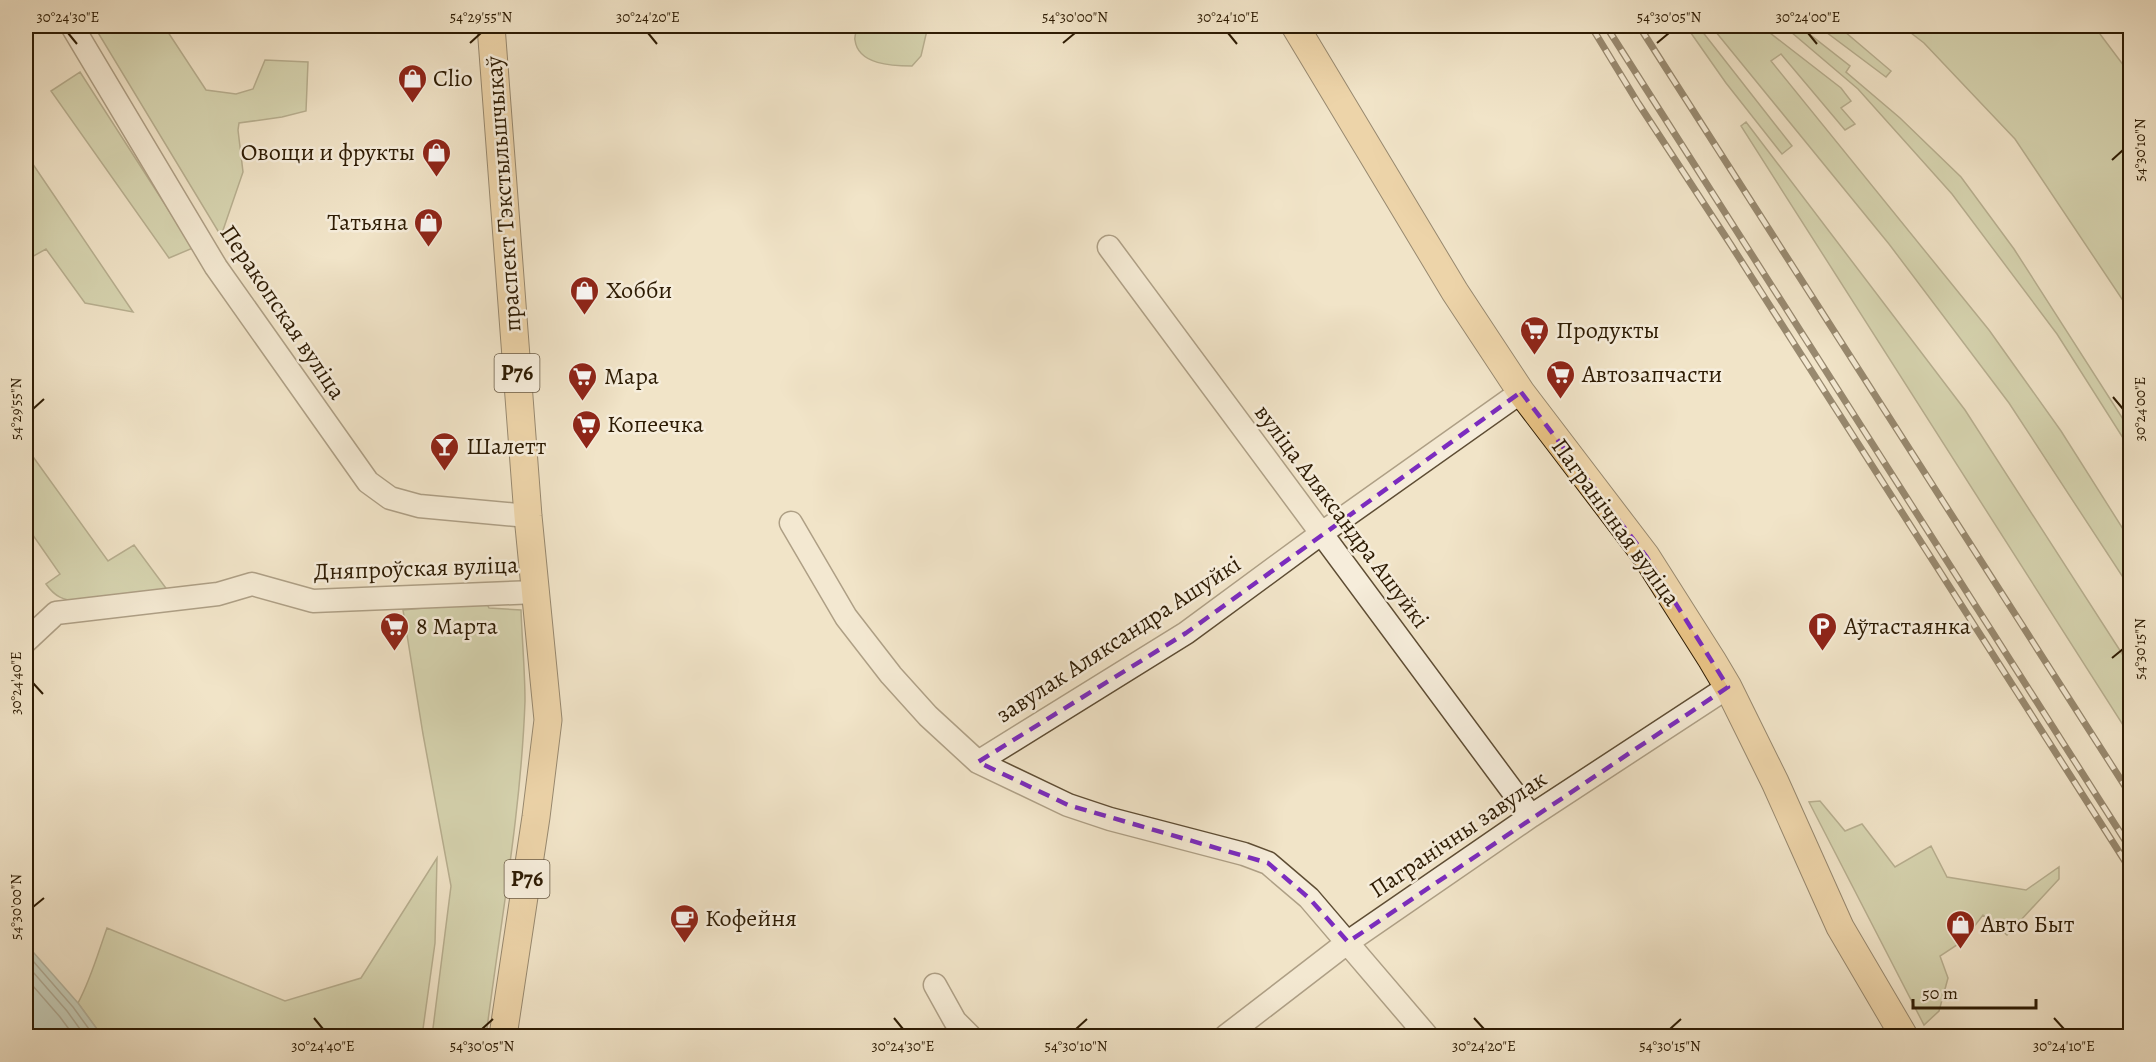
<svg xmlns="http://www.w3.org/2000/svg" width="2156" height="1062" viewBox="0 0 2156 1062" font-family="Alegreya,serif">
  <style>
    .green { fill: #b9c496; stroke: #73704c; stroke-width: 1.5 }
    .water { fill: #9bbeb7; stroke: #6f7d6f; stroke-width: 1.5 }
    .lines { fill: none; stroke-linecap: round; stroke-linejoin: round }
    .shore { stroke: #646c5d; stroke-width: 1.5 }
    .minor-casing { stroke: #5e4d34; stroke-width: 25 }
    .major-casing { stroke: #2d1b03; stroke-width: 29 }
    .minor { stroke: #f6eddb; stroke-width: 22 }
    .major { stroke: #e8c284; stroke-width: 27 }
    .rail-casing { stroke: #2d1b03; stroke-width: 7 }
    .rail { stroke: #f6eddb; stroke-width: 4.5; stroke-dasharray: 14; stroke-linecap: butt }
    .marked { fill: none; stroke: #7b2cbf; stroke-width: 4.5; stroke-dasharray: 12 8; stroke-linejoin: round }
    .ticks { fill: none; stroke: #2d1b03; stroke-width: 2 }
    .labels { text-anchor: middle; dominant-baseline: central; stroke-width: 5; stroke-linejoin: round; paint-order: stroke }
    .shield { fill: #f6eddb; stroke: #695a44; stroke-width: 1.5 }
    .shield-label { font-size: 22px; font-weight: bold; fill: #2d1b03 }
    .poi-label { font-size: 24px; fill: #2d1b03; stroke: #f6eddb; text-anchor: start }
    .street-label { font-size: 24px; fill: #2d1b03; stroke: #f6eddb }
    .neatline { fill: none; stroke: #2d1b03; stroke-width: 2 }
    .ticks-label { font-size: 15px; text-anchor: middle; fill: #2d1b03 }
  </style>
  <rect width="100%" height="100%" fill="#f1e4c8"/>
  <filter id="stains"><feTurbulence type="fractalNoise" baseFrequency=".00333" numOctaves="4"/><feColorMatrix values="0 0 0 0 .2 0 0 0 0 .09 0 0 0 0 .02 0 0 0 .5 -.17"/></filter>
  <radialGradient id="worn" r=".72"><stop offset=".6" stop-color="#630" stop-opacity="0"/><stop offset="1" stop-color="#630" stop-opacity=".3"/></radialGradient>
  <path class="green" d="M94,26h70l42,64 30,4 17,-5 12,-29 43,2 -2,49 -24,6 -43,6 -1,7 5,42 -22,64z
    M858,26h70l-7,30 -9,10c-19,0 -54,-1 -57,-26 -1,-4 2,-10 3,-14z
    M1686,26h12l94,120 -10,8 -56,-71z
    M1711,26h50l80,62 10,13 -10,7 14,16 -10,6 -64,-76 -10,7 218,269 72,101 69,109v48l-121,-185 -120,-159z
    M1784,26h15l51,40 -4,6 54,46 61,59 53,72 116,181v19l-73,-115 -105,-140 -94,-105z
    M1818,26h20l53,45 -5,6z
    M1902,26h192l36,48v237l-115,-172 -91,-96z
    M80,72l113,176 -24,10 -118,-167z
    M1746,122l219,288 165,256v70l-389,-610z
    M26,154l107,158 -48,-9 -39,-54 -16,9 -4,-6z
    M26,447l82,114 26,-16 34,46 -89,11c-16,-2 -24,-5 -33,-18l14,-10 -32,-46 -2,1z
    M486,602l3,6 32,2c1,30 4,61 4,91 -4,112 -25,224 -39,335h-54l19,-150 -28,-152 -20,-124z
    M1820,801l25,30 17,-7 33,43 36,-21 16,31 79,13 33,-23v12l-52,56 -24,-20 -20,26 -23,15 8,22 -9,33 -15,14 -115,-223z
    M437,858l-2,85 -13,93h-320l-24,-33c13,-24 20,-50 29,-75l178,73 76,-23z"/>
  <path class="water" d="M26,944l52,59 24,33h-76z"/>
  <g class="lines">
    <path class="shore" d="M26,953l47,54 21,29
      M26,964l41,47 18,25
      M26,978l34,39 14,19"/>
    <defs>
      <path id="minor" d="M72,26l144,241 152,215 22,16 29,8 109,10
        M1109,247l422,569
        M791,523l55,94 45,58 37,41 50,46 90,43 42,14 134,35 24,9 41,35 118,138
        M26,641l30,-28 162,-19 34,-10 61,17 223,-9
        M978,762l208,-129 136,-100 199,-141
        M935,985l20,36 15,15
        M1226,1036l122,-94 183,-126 197,-129"/>
      <path id="major" d="M491,26l37,490 20,204 -12,97 -33,219
        M1295,26l160,266 66,100 125,164 66,104 16,27 47,95 65,145 64,109"/>
    </defs>
    <use href="#minor" class="minor-casing"/>
    <use href="#major" class="major-casing"/>
    <use href="#minor" class="minor"/>
    <use href="#major" class="major"/>
    <defs>
      <path id="rail" d="M1591,26l47,77 93,142 399,624
        M1606,26l524,822
        M1639,26l491,768"/>
    </defs>
    <use href="#rail" class="rail-casing"/>
    <use href="#rail" class="rail"/>
  </g>
  <path d="M0 0H2156V1062H0ZM1521,392l125,164 82,131 -380,255 -39,-44 -41,-35 -200,-58 -90,-43 208,-129z" fill="#f1e4c8" fill-opacity=".55" fill-rule="evenodd"/>
  <path class="marked" d="M1521,392l125,164 82,131 -380,255 -39,-44 -41,-35 -200,-58 -90,-43 208,-129z"/>
  <path class="ticks" d="M68,33l9,11M648,33l9,11M1228,33l9,11M1808,33l9,11M470,43l11,-10M1063,43l12,-10M1657,43l12,-10M2112,160l11,-10M2113,397l10,12M33,409l11,-10M2112,658l11,-9M33,683l10,11M33,907l11,-9M314,1018l9,11M894,1018l9,11M1474,1018l10,11M2054,1018l10,11M482,1029l11,-10M1076,1029l11,-10M1670,1029l11,-10"/>
  <defs>
    <symbol id="shop-pin" viewBox="-11 -11 22 30"><path d="M0 17L-7.5 6A9.5 9.5 0 1 1 7.5 6Z" fill="#8f2418" stroke="#f6eddb"/><path d="M-5-2.5h2.3a2.7 3.5 0 0 1 5.4 0H5L5.5 6h-11ZM-1.5-2.5h3a1.5 2.3 0 0 0-3 0Z" fill="#fff"/></symbol>
    <symbol id="supermarket-pin" viewBox="-11 -11 22 30"><path d="M0 17L-7.5 6A9.5 9.5 0 1 1 7.5 6Z" fill="#8f2418" stroke="#f6eddb"/><path d="M-6-5.5h2.5l.6 2H6L4.5 2H-2.5L-4.4-4H-6ZM-1.5 3.2a1.3 1.3 0 1 0 .1 0ZM3 3.2a1.3 1.3 0 1 0 .1 0Z" fill="#fff"/></symbol>
    <symbol id="bar-pin" viewBox="-11 -11 22 30"><path d="M0 17L-7.5 6A9.5 9.5 0 1 1 7.5 6Z" fill="#8f2418" stroke="#f6eddb"/><path d="M-6-5H6L.8 .8V4.5H3.5V6h-7V4.5H-.8V.8Z" fill="#fff"/></symbol>
    <symbol id="parking-pin" viewBox="-11 -11 22 30"><path d="M0 17L-7.5 6A9.5 9.5 0 1 1 7.5 6Z" fill="#8f2418" stroke="#f6eddb"/><path d="M-3.5-5.5H1a3.5 3.5 0 0 1 0 7H-1V5.5H-3.5ZM-1-3.4V-.6H.8a1.4 1.4 0 0 0 0-2.8Z" fill="#fff"/></symbol>
    <symbol id="cafe-pin" viewBox="-11 -11 22 30"><path d="M0 17L-7.5 6A9.5 9.5 0 1 1 7.5 6Z" fill="#8f2418" stroke="#f6eddb"/><path d="M-5.5-4.5H6V0H3Q3 3.5 0 3.5H-2.5Q-5.5 3.5-5.5 0ZM3-3.2v2h1.7v-2ZM-6 4.5H4V6H-6Z" fill="#fff"/></symbol>
  </defs>
  <g fill-rule="evenodd">
    <use href="#shop-pin" x="396" y="62" width="33" height="45"/>
    <use href="#shop-pin" x="420" y="136" width="33" height="45"/>
    <use href="#shop-pin" x="412" y="206" width="33" height="45"/>
    <use href="#shop-pin" x="568" y="274" width="33" height="45"/>
    <use href="#supermarket-pin" x="1518" y="314" width="33" height="45"/>
    <use href="#supermarket-pin" x="1544" y="358" width="33" height="45"/>
    <use href="#supermarket-pin" x="566" y="360" width="33" height="45"/>
    <use href="#supermarket-pin" x="570" y="408" width="33" height="45"/>
    <use href="#bar-pin" x="428" y="430" width="33" height="45"/>
    <use href="#supermarket-pin" x="378" y="610" width="33" height="45"/>
    <use href="#parking-pin" x="1806" y="610" width="33" height="45"/>
    <use href="#cafe-pin" x="668" y="902" width="33" height="45"/>
    <use href="#shop-pin" x="1944" y="908" width="33" height="45"/>
  </g>
  <g class="labels">
    <g class="shield">
      <rect x="494.5" y="354" width="45" height="38" rx="4.5"/>
      <rect x="504.5" y="860" width="45" height="38" rx="4.5"/>
    </g>
    <g class="shield-label">
      <text x="517" y="373">Р76</text>
      <text x="527" y="879">Р76</text>
    </g>
    <g class="poi-label">
      <text x="433" y="78">Clio</text>
      <text x="415" y="152" text-anchor="end">Овощи и фрукты</text>
      <text x="408" y="222" text-anchor="end">Татьяна</text>
      <text x="606" y="290">Хобби</text>
      <text x="1556" y="330">Продукты</text>
      <text x="1582" y="374">Автозапчасти</text>
      <text x="604" y="376">Мара</text>
      <text x="607" y="424">Копеечка</text>
      <text x="466" y="446">Шалетт</text>
      <text x="416" y="626">8 Марта</text>
      <text x="1844" y="626">Аўтастаянка</text>
      <text x="705" y="918">Кофейня</text>
      <text x="1981" y="924">Авто Быт</text>
    </g>
    <g class="street-label">
      <text transform="translate(503 194) rotate(-94)">праспект Тэкстыльшчыкаў</text>
      <text transform="translate(283 312) rotate(56)">Перакопская вуліца</text>
      <text transform="translate(1342 516) rotate(53)">вуліца Аляксандра Ашуйкі</text>
      <text transform="translate(1616 522) rotate(54)">Пагранічная вуліца</text>
      <text transform="translate(416 568) rotate(-2)">Дняпроўская вуліца</text>
      <text transform="translate(1118 639) rotate(-33)">завулак Аляксандра Ашуйкі</text>
      <text transform="translate(1458 834) rotate(-34)">Пагранічны завулак</text>
    </g>
  </g>
  <rect width="2156" height="1062" fill="none" stroke="#f1e4c8" stroke-width="66"/>
  <path d="M1913 999v9h123v-9" fill="none" stroke="#2d1b03" stroke-width="3"/>
  <text x="1922" y="999" font-size="18" fill="#2d1b03" stroke="#f6eddb" stroke-width="4.5" paint-order="stroke">50 m</text>
  <rect x="33" y="33" width="2090" height="996" class="neatline"/>
  <g class="ticks-label">
    <text x="68" y="22">30°24'30"E</text>
    <text x="481" y="22">54°29'55"N</text>
    <text x="648" y="22">30°24'20"E</text>
    <text x="1075" y="22">54°30'00"N</text>
    <text x="1228" y="22">30°24'10"E</text>
    <text x="1669" y="22">54°30'05"N</text>
    <text x="1808" y="22">30°24'00"E</text>
    <text transform="translate(2140 150) rotate(-90)" y="5">54°30'10"N</text>
    <text transform="translate(2140 409) rotate(-90)" y="5">30°24'00"E</text>
    <text transform="translate(16 409) rotate(-90)" y="5">54°29'55"N</text>
    <text transform="translate(2140 649) rotate(-90)" y="5">54°30'15"N</text>
    <text transform="translate(16 683) rotate(-90)" y="5">30°24'40"E</text>
    <text transform="translate(16 907) rotate(-90)" y="5">54°30'00"N</text>
    <text x="323" y="1051">30°24'40"E</text>
    <text x="482" y="1051">54°30'05"N</text>
    <text x="903" y="1051">30°24'30"E</text>
    <text x="1076" y="1051">54°30'10"N</text>
    <text x="1484" y="1051">30°24'20"E</text>
    <text x="1670" y="1051">54°30'15"N</text>
    <text x="2064" y="1051">30°24'10"E</text>
  </g>
  <rect width="100%" height="100%" filter="url(#stains)"/>
  <rect width="100%" height="100%" fill="url(#worn)"/>
</svg>
